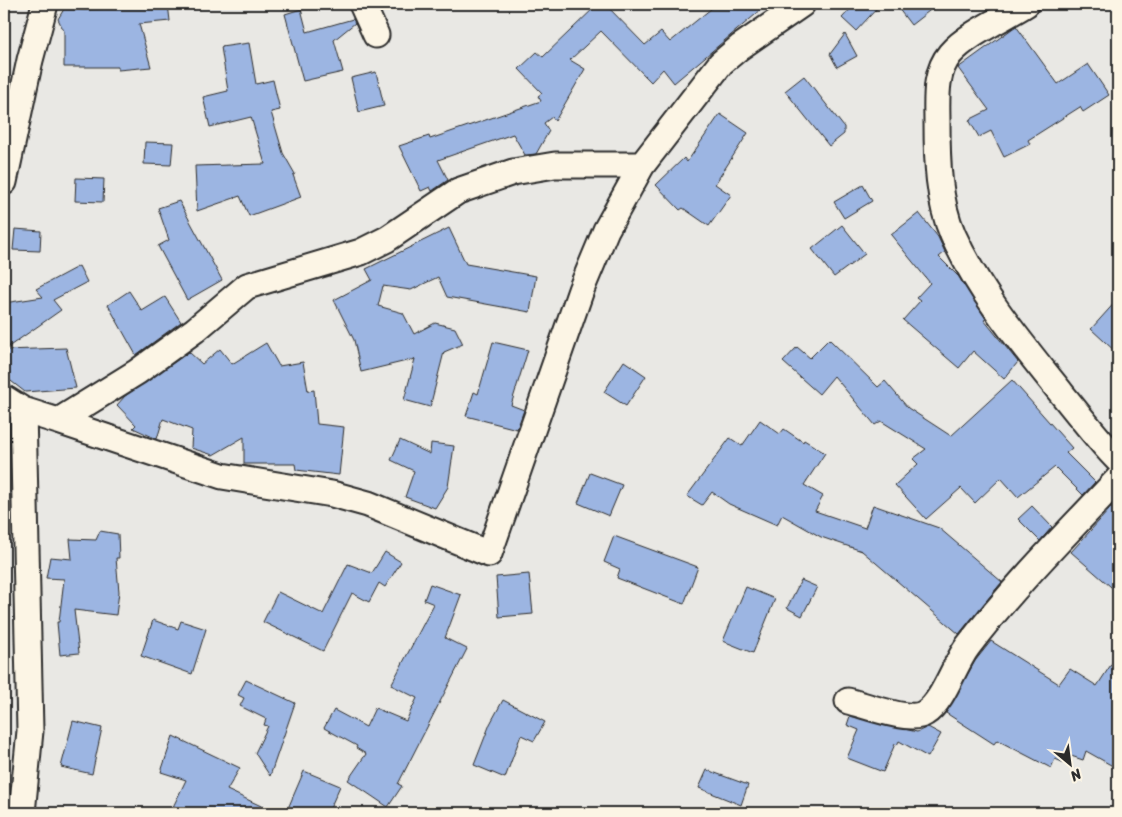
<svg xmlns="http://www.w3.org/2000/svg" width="1122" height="817" viewBox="0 0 1122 817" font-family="Sriracha,sans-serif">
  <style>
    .building { fill: #9cb5e2; stroke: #2b2b2b }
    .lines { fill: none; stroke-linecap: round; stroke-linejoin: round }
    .minor-casing { stroke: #2b2b2b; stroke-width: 29 }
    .minor { stroke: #fcf5e5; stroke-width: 25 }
  </style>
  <rect width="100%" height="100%" fill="#e9e8e4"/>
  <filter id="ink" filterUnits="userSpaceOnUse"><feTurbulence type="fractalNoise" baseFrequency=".02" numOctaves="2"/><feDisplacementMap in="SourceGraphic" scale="10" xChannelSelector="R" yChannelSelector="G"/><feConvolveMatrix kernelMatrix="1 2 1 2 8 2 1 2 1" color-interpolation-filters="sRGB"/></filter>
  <g filter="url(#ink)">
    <path class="building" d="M121,4h47l2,17 -31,3 12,43 -33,3v-3h-54v-36l-6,-12 6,-10 21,1 26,-2z
      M598,4h7l40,41 16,-13 9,10 47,-38h51l-94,79 -11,-14 -12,13 -50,-51 -31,29 15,9 -30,52 -3,-4 -8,6 5,8 -13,23 -11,1 -12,-21 -75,26 10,20 -16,11 -2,-4 -9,4 -22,-45 30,-10 1,3 111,-38 -3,-5 4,-3 -23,-24 18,-17 6,5z
      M855,4h26l-25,27 -14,-13z
      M895,4h43l-27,21z
      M301,9l6,23 46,-13 2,4 -21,17 9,32 -40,9 -18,-67z
      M1016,26l42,58 30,-20 21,31 -26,17 -3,-5 -52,33 2,4 -26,13 -13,-26 -12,6 -10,-17 20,-10 -31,-42z
      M845,34l12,22 -20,11 -7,-13z
      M249,43l7,41 17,-4 7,30 -9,2 12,41 12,21 -2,1 8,22 -52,19 -9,-20 -43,15 -2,-45 70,-2 -14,-47 -41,10 -7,-30 25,-6 -7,-44z
      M376,72l8,34 -25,6 -8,-34z
      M804,76l40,51v7l-15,12 -44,-55z
      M720,114l28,19 -33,51 16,11 -22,31 -26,-18 -3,2 -24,-25 28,-27 3,4z
      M145,142l28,1 -2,22 -27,-1z
      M76,178l28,1 -1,23 -28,-1z
      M863,185l9,16 -28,17 -10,-16z
      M179,201l43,79 -35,20 -29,-54 11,-6 -11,-32z
      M919,213l19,24 7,15 -6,5 20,20 27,42 -2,1 34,42 -14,17 -31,-28 -14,17 -56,-48 17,-19 -4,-3 14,-15 -39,-48z
      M842,225l23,29 -31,23 -22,-28z
      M449,228l17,36 70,12 -6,36 -83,-15 -9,-20 -27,13 -28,-4 -5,20 25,7 11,21 21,-11 20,5 8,16 -19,8 -14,55 -26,-7 11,-41 -54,13 -7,-32 -20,-40 38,-20 -6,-11z
      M15,229l26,2 -1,20 -27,-1z
      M79,266l8,16 -34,18 8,10 -57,40v-47l39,-6 -7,-8z
      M129,291l13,20 23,-14 16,25 -45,33 -28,-50z
      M1118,299v55l-27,-25z
      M829,339l49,48 7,-6 23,27 43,28 61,-56 60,68 -6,5 29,29 -12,13 -28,-28 -37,30 -17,-19 -26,25 -14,-15 -35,31 -31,-34 23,-21 -5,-5 13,-10 -45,-28 -6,4 -41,-49 -15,18 -36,-32 14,-15 13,11z
      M493,342l35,8 -17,55 13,5 -7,19 -51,-13 8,-24 4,2z
      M266,343l13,23 24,-4 5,29 6,-1 3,34 27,3 -5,48 -43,-5 -1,-6h-51v-27l-31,18 -22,-7 1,-18 -29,-11 -6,20 -24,-11 3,-3 -19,-20 8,-9 64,-44 13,12 18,-15 12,15z
      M66,348l10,40 -51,4 -18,-14 -3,-28z
      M624,361l22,15 -20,30 -22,-14z
      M760,420l20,14 4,-5 19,13 1,-2 21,13 -21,32 19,11 -8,15 50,17 8,-23 66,23 63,54 -43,52 -97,-83 -41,-14 -39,-22 -5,10 -48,-21 -17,-12 -10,13 -15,-9 43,-58 12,8z
      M400,440l30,14 1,-11 23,3 -6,41 -13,21 -30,-11 9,-26 -23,-11z
      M590,473l32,12 -13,31 -31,-13z
      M1118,500v93l-47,-41z
      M1032,506l20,21 -12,14 -22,-22z
      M100,531l18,3 1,24h-3l3,34 -3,23 -42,-5 5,43 -19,2 -3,-33h2l5,-43 -18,-1 4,-21 22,2 -2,-20 26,1z
      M614,536l84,31 -14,37 -67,-26 3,-9 -16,-7z
      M385,552l16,10 -16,25 -6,-4 -10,19 -17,-9 -29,58 -60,-29 15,-30 45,22 25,-50 24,9z
      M529,574l4,40 -34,3 -3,-40z
      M801,580l16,7 -15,29 -15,-8z
      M430,584l31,11 -16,43 22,11 -69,135 4,2 -14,21 -40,-27 18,-26 -10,-6 1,-2 -33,-18 10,-18 32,17 9,-19 31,13 11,-23 -26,-13 43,-81 -10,-4z
      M746,587l29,12 -22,54 -30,-12z
      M153,620l25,9 3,-8 25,8 -14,45 -51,-18z
      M991,641l68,43 11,-15 27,17 21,-32v115l-32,-18 -3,9 -12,-4 -4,8 -12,-5 -4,9 -54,-28 -3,4 -48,-31 29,-52z
      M246,680l49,23 -25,73 -15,-23 13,-27 -4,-1 2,-6 -26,-13 4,-8 -6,-3z
      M503,700l42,22 -11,19 -13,-6 -16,43 -31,-13 16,-41z
      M850,716l67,16 11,-5 13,7 -13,23 -29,-16 -2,4 -2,-1 -12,28 -36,-14 12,-28 -12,-5z
      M73,721l29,7 -10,46 -31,-7z
      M173,736l67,32 -13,22 49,23h-89l-14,-6 13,-27 -25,-8z
      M707,770l41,15 -7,20 -42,-17z
      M304,771l36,15 -12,27h-42z"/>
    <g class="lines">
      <defs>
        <path id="minor" d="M362,4l14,31
          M1026,4c-22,14 -59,30 -76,50 -16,19 -13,46 -13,69 0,36 1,78 16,112 26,58 69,109 109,159 18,22 36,46 56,66
          M4,182l26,-122 15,-56
          M4,398l19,12 35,11 79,-49 58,-42 52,-44 114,-34 26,-13 71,-48 55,-19 42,-7h87
          M58,421l164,55 110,18 36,10 121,50 92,-264 25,-60 36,-65 79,-102 19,-16 62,-43
          M848,701c17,4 62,22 77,12 19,-12 29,-49 43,-67 45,-59 99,-113 150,-167
          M22,813l8,-82 -7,-321"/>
      </defs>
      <use href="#minor" class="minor-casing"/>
      <use href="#minor" class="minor"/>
    </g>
  </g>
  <rect width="1122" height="817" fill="none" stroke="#fcf5e5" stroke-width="20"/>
  <rect x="10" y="10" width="1102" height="797" fill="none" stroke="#2b2b2b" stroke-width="2" filter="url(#ink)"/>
  <g transform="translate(1070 764) rotate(151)" stroke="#fcf5e5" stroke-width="4" paint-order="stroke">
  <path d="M0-4L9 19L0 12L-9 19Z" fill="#2b2b2b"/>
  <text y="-8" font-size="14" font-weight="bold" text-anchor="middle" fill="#2b2b2b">N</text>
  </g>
</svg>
